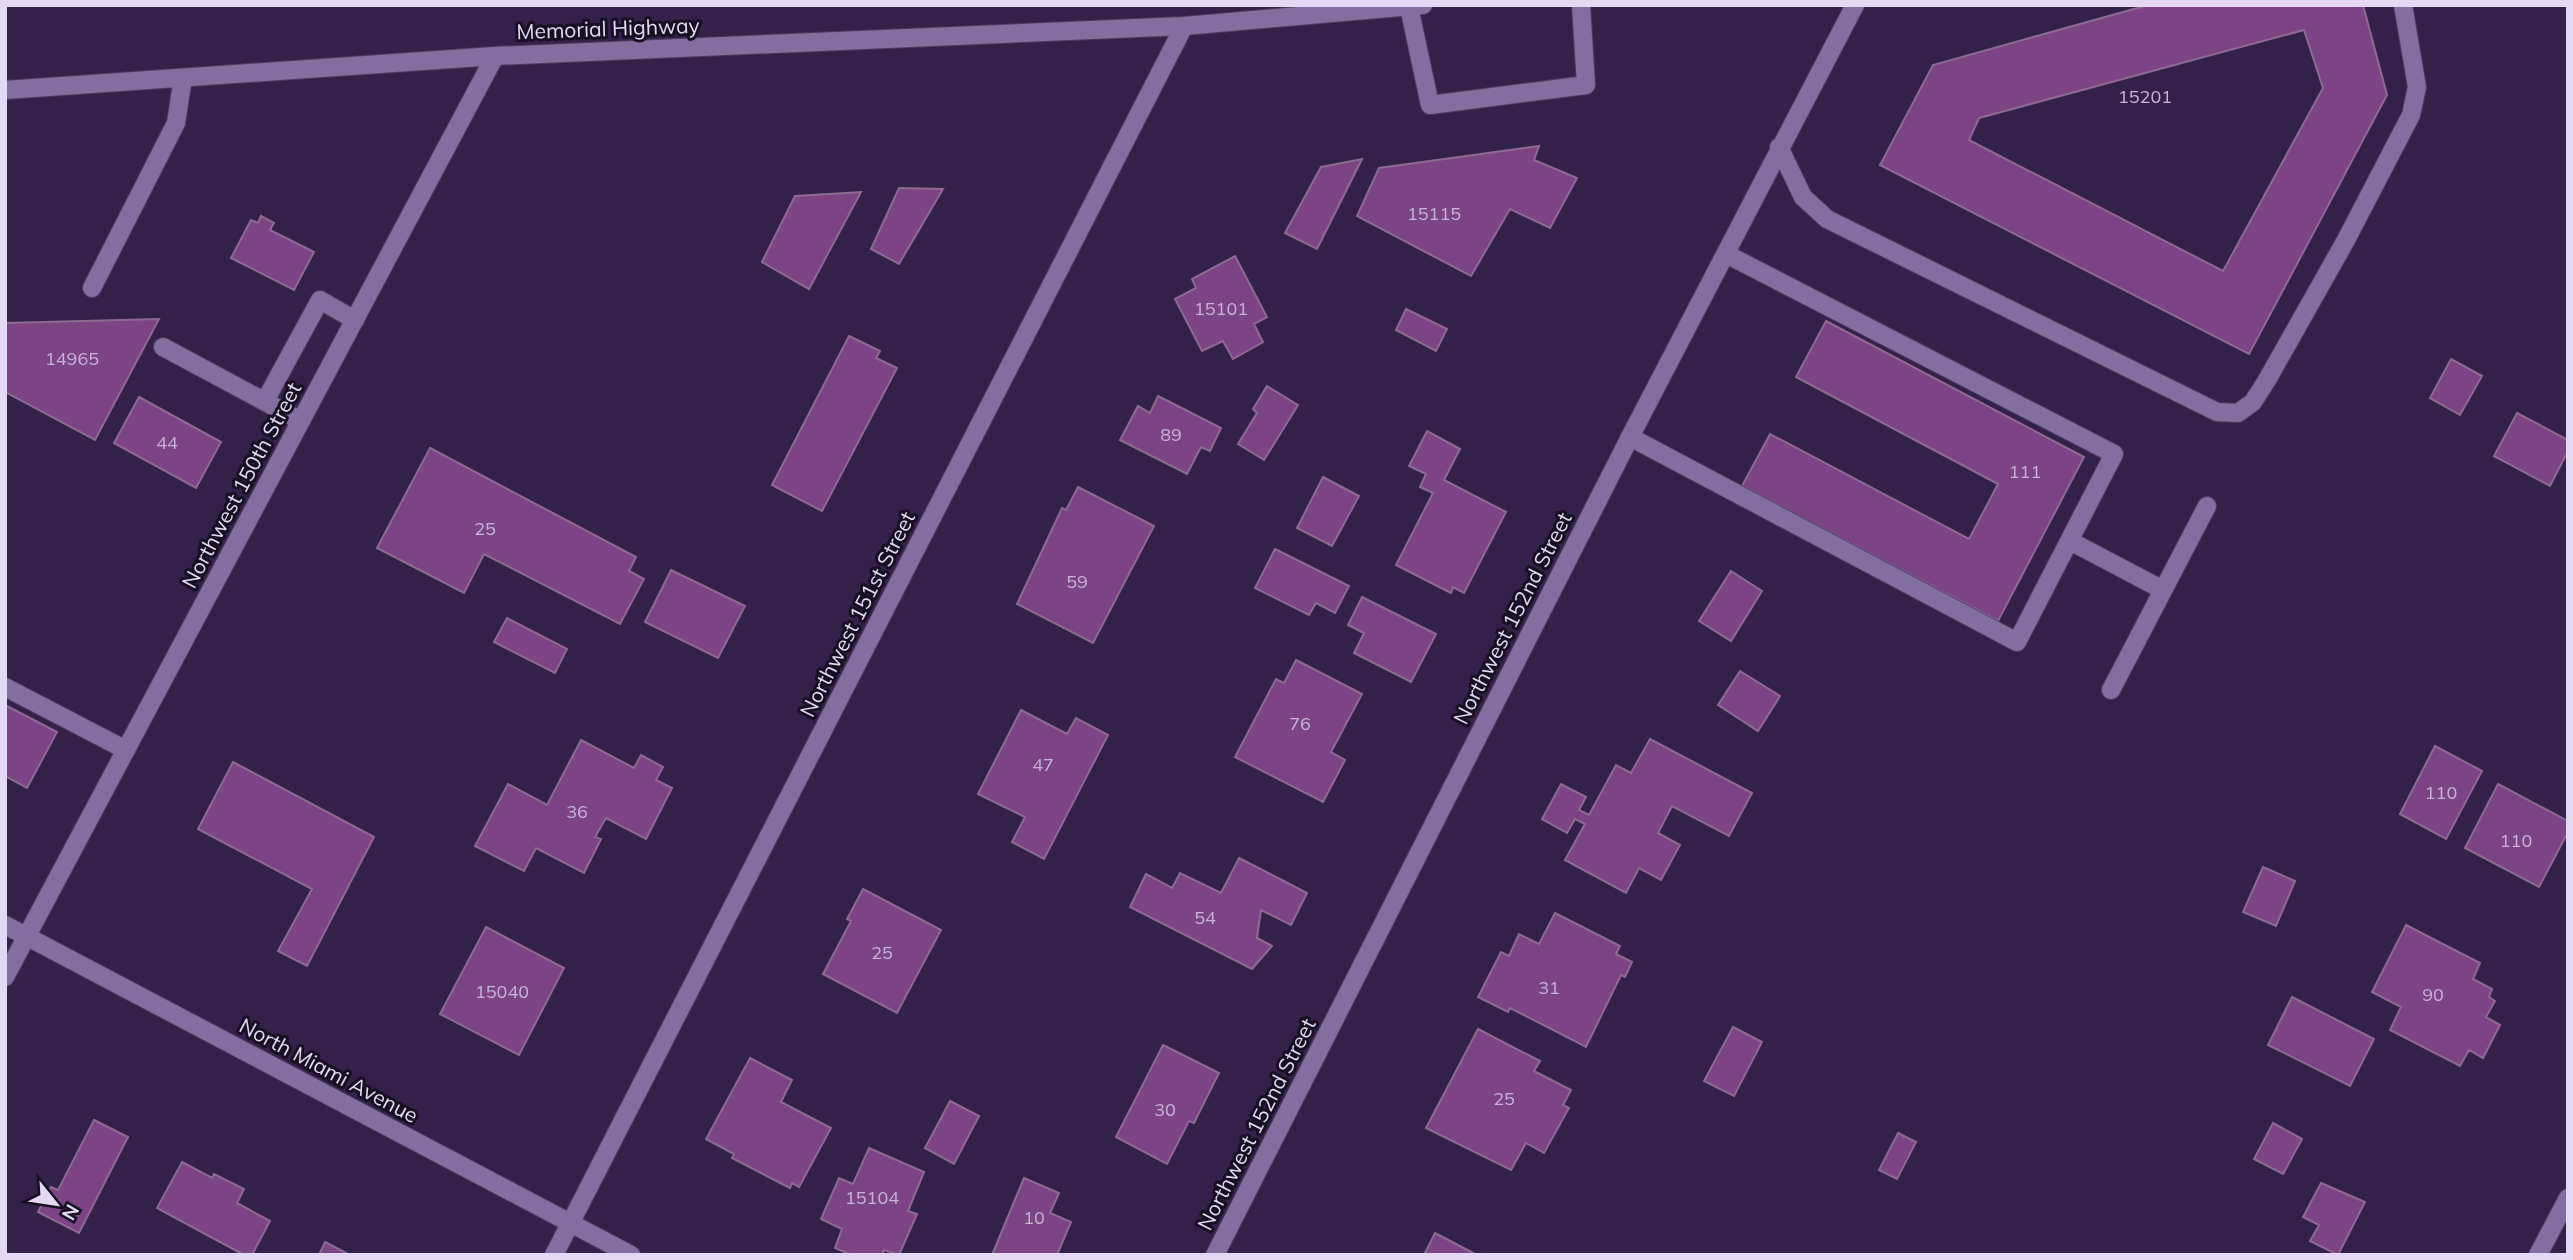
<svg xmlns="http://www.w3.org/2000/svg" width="2573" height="1260" viewBox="0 0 2573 1260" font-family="Mulish,sans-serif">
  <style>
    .building { fill: #7c4484; stroke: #8e6a93; stroke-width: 2; fill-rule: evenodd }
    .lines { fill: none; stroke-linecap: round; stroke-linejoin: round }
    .lane-casing { stroke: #4f3e62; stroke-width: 20 }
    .street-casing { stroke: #4f3e62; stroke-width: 20 }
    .secondary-casing { stroke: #4f3e62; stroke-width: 20 }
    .lane { stroke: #836f9f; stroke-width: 18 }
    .street { stroke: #836f9f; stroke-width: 18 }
    .secondary { stroke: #836f9f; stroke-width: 18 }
    .labels { text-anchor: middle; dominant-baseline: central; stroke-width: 6; stroke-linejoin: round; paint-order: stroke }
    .number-label { font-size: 18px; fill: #c9b4d8 }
    .street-label { font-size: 21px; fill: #e3d9f4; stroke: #171022 }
  </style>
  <rect width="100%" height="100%" fill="#33214a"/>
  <path class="building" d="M2148,5h215l24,90 -138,259 -369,-189 53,-100zM2304,30l19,58 -100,183 -254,-131 10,-22z
    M1539,146l-5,14 43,18 -27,50 -40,-19 -39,67 -114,-60 22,-48z
    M1362,159l-45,90 -32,-16 36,-66z
    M899,188l44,1 -44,75 -28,-15z
    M861,192l-52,97 -47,-27 33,-66z
    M261,216l13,7 -4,7 44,22 -20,38 -63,-32 20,-38 7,3z
    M1235,256l32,61 -13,7 9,18 -30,17 -10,-18 -21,10 -27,-52 21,-11 -4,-9z
    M1406,309l41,20 -11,22 -40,-21z
    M159,319l-64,121 -90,-48v-69z
    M1826,321l258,136 -86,164 -256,-135 28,-52 199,105 29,-55 -202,-107z
    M849,336l31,15 -4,7 21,10 -75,143 -50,-26z
    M2451,359l31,17 -22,39 -30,-17z
    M1267,386l31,19 -34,55 -26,-16 19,-31 -4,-4z
    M1158,396l63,32 -11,23 -9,-4 -14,27 -67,-34 18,-34 12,7z
    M139,397l82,45 -25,46 -82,-45z
    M2517,413l51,27v11l-18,35 -56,-30z
    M1427,431l33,18 -16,31 62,32 -42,81 -11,-6 -2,6 -55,-28 37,-72 -13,-6 6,-13 -17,-8z
    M430,448l206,109 -7,14 15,8 -24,45 -136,-70 -20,39 -87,-45z
    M1323,477l36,19 -27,50 -35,-18z
    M1078,487l76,39 -61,117 -76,-39 45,-96 4,2z
    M1275,549l74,37 -14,27 -19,-10 -7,12 -54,-27z
    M671,570l74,36 -27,52 -73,-36z
    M1731,571l31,20 -31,50 -32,-20z
    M1362,597l74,37 -25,48 -57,-29 10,-20 -16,-8z
    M507,618l60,31 -12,24 -61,-31z
    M1296,660l66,34 -31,58 14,8 -22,42 -88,-45 41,-78 8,4z
    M1740,671l40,25 -22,35 -40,-26z
    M5,705l52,27 -30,56 -22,-12z
    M1021,710l46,24 9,-16 32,17 -64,124 -32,-17 13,-25 -47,-23z
    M1650,739l102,54 -23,43 -57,-30 -14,27 22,12 -19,35 -22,-12 -13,25 -61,-33 20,-36 -10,-5 -8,14 -25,-14 19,-35 25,13 -7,13 10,5 27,-50 15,8z
    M581,740l53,28 7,-13 22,12 -7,13 16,8 -26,51 -40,-21 -11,19 6,2 -17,34 -48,-25 -12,23 -49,-25 33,-62 39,21z
    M2435,746l47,25 -36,68 -46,-25z
    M233,762l141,75 -67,129 -29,-15 34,-62 -114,-60z
    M2498,784l70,37v11l-29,55 -74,-39z
    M1239,858l68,35 -16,32 -30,-15 -4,28 15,8 -20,23 -122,-62 16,-33 26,14 8,-15 41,20z
    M2263,867l32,14 -19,45 -33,-14z
    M863,889l78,41 -44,83 -74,-39 28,-53 -4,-2z
    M1555,913l65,33 -4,8 16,8 -7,15 -4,-2 -35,72 -76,-39 -2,4 -30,-15 23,-45 8,4 10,-22 20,10z
    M2406,925l74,38 -7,16 19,10 -3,8 6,4 -9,16 14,8 -17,33 -14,-8 -9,16 -70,-36 11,-23 -29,-15z
    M486,927l78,41 -45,87 -79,-41z
    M2292,997l82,42 -24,47 -82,-41z
    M1733,1027l29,15 -28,54 -30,-15z
    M1478,1029l62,32 -6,10 37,19 -8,15 6,3 -25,45 -18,-10 -15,27 -85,-42z
    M1163,1045l56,28 -25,50 -5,-2 -22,43 -51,-27z
    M750,1058l42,22 -11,22 50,26 -32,59 -7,-4 -2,5 -58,-30 2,-4 -28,-15z
    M950,1101l29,15 -25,48 -29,-16z
    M94,1120l34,17 -49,96 -41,-21 13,-25 7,3z
    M2273,1123l29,16 -19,35 -29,-15z
    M1898,1133l18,9 -19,37 -18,-9z
    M869,1148l55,24 -16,39 9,3 -18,41 -15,-5 -2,5h-31l-16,-7 7,-19 -21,-10 18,-41 14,6z
    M182,1162l30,16 2,-4 30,15 -7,14 33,18 -18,34h-8l-87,-47z
    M1024,1178l35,15 -9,20 21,9 -14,33h-65z
    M2321,1183l44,19 -27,53 -28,-14 9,-16 -16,-8z
    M1435,1233l42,22h-53z
    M325,1242l25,13h-31z"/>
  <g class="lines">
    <defs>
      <path id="lane" d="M1409,7l21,98 156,-20 -5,-80
        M1779,147l24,50 24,22 390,193 21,1 15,-11 14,-22 79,-140 65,-125 6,-28 -14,-82
        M92,288l84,-165 7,-45
        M163,347l138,74
        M265,401l55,-101 35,20
        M1630,437l387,205 97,-188 -388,-200
        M2070,541l93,49
        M5,687l121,63
        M2111,690l96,-184"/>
      <path id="street" d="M5,977l490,-921
        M554,1255l630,-1229
        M1215,1255l415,-818 225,-432
        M2538,1255l30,-57"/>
      <path id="secondary" d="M5,90l490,-34 689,-30 239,-21
        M5,925l626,330"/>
    </defs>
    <use href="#lane" class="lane-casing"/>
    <use href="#street" class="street-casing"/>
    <use href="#secondary" class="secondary-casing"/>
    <use href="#lane" class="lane"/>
    <use href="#street" class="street"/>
    <use href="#secondary" class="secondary"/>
  </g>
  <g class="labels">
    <g class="number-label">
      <text x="2145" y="96">15201</text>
      <text x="1434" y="213">15115</text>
      <text x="1221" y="308">15101</text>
      <text x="72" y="358">14965</text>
      <text x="1171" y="434">89</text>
      <text x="167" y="442">44</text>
      <text x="2025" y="471">111</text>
      <text x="485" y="528">25</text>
      <text x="1077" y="581">59</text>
      <text x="1300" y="723">76</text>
      <text x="1043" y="764">47</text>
      <text x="2441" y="792">110</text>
      <text x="577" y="811">36</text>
      <text x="2516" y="840">110</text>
      <text x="1205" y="917">54</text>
      <text x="882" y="952">25</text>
      <text x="1549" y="987">31</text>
      <text x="502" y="991">15040</text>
      <text x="2433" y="994">90</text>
      <text x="1504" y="1098">25</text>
      <text x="1165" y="1109">30</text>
      <text x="872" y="1197">15104</text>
      <text x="1034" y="1217">10</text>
    </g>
    <g class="street-label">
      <text transform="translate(608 28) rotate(-2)">Memorial Highway</text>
      <text transform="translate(241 485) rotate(-62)">Northwest 150th Street</text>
      <text transform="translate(857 614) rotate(-63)">Northwest 151st Street</text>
      <text transform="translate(1512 618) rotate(-63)">Northwest 152nd Street</text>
      <text transform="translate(329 1070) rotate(28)">North Miami Avenue</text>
      <text transform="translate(1256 1124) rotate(-63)">Northwest 152nd Street</text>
    </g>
  </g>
  <rect width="2573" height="1260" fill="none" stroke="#e3d9f4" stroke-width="14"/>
  <g transform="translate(56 1204) rotate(120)" stroke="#171022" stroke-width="5" paint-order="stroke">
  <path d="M0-5L12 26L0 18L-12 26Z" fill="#e3d9f4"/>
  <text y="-10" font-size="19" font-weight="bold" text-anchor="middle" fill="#e3d9f4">N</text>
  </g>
</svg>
